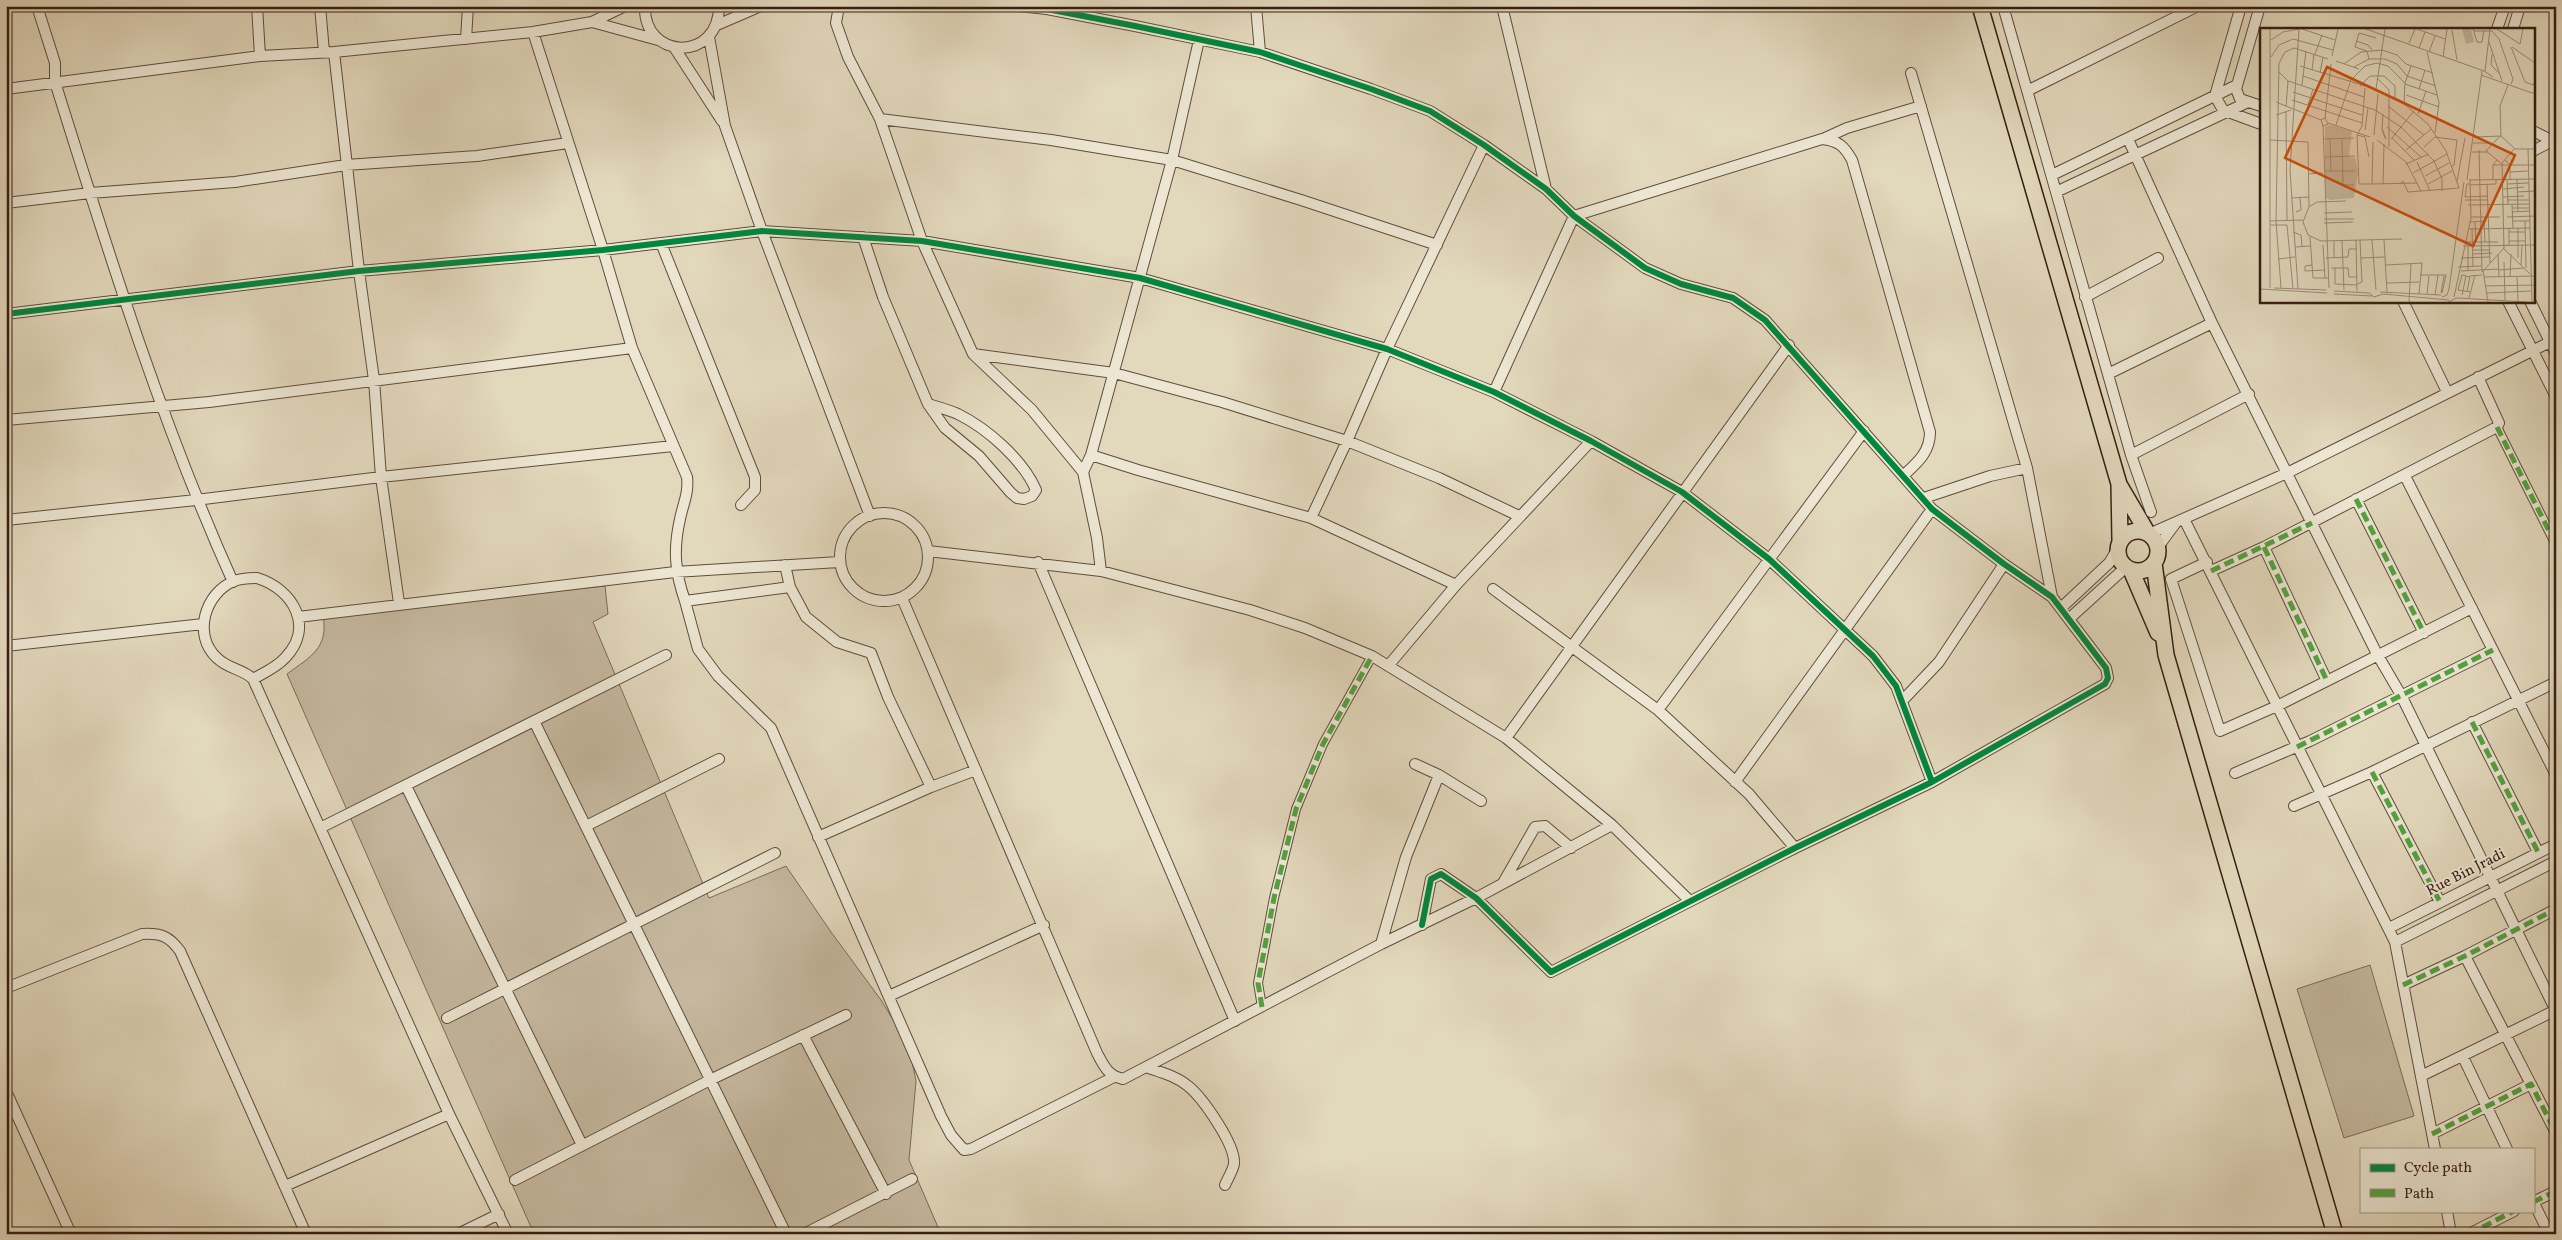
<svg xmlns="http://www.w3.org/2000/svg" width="2562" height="1240" viewBox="0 0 2562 1240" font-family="Vollkorn,serif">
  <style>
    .green { fill: #c5b89f; stroke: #7e6a59 }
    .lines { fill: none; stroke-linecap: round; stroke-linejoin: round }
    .pedestrian-casing { stroke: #614c3d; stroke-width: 10 }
    .minor-casing { stroke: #614c3d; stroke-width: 12 }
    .primary-casing { stroke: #361d13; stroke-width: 18 }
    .pedestrian { stroke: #ece6d3; stroke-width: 8 }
    .minor { stroke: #ece6d3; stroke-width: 10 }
    .primary { stroke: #e2d8bc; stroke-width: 15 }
    .quiet { stroke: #53a23f; stroke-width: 5; stroke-dasharray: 10 5; stroke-linecap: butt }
    .cycleway-casing { stroke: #ece6d3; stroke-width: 9 }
    .cycleway { stroke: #00873e; stroke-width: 6 }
    .labels { text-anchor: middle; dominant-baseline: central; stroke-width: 4; stroke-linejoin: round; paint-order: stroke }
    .street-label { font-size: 15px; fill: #361d13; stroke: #ece6d3 }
    .inset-road { fill: none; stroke: #9d8d78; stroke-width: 1 }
    .view { fill: #cd500d; fill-opacity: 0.15; stroke: #cd500d; stroke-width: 2.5 }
    .inset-edge { fill: none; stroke: #361d13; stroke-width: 2.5 }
  </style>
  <rect width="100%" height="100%" fill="#e2d8bc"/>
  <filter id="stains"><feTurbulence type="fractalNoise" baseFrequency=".004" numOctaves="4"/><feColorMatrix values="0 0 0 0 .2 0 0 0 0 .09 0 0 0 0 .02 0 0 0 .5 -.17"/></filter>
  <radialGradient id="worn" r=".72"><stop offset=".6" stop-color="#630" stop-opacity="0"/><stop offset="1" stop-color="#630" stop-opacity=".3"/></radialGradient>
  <path class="green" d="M605,586l3,28 -15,8 116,276 77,-32 45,66 50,68 28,46 7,35 -7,79 32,74h-407l-247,-560c23,-17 42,-26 36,-58z
    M2370,965l44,151 -70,22 -47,-149z"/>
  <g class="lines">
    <defs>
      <path id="pedestrian" d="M2497,427l59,118
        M1262,1007l-4,-24 16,-85 22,-89 27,-65 49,-88"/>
      <path id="minor" d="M37,6l18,57v19c53,169 105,338 178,500
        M257,6l3,50
        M320,6l4,46
        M645,6c-2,54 74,57 74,0
        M839,6l-3,17 12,34 32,62 42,122 51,113 59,56 51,62 14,66 4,33
        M1018,6l29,3 88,17 125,26 111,37 59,22 54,34 62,44 28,27 71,52 36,16 52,14 32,22 167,189 72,55 48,33 54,71 2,10 -3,6 -173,98 -137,66 -244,124 -75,-74 -35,-24 -10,5 -9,46
        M1256,6l4,46
        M1502,6l44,183
        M2003,6l128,449 20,57
        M2241,6l-26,90 8,14 38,14
        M2260,6l-24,83 4,10 21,7
        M592,22l66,18
        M717,25l44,-19
        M2497,29l8,-23
        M2513,29l7,-23
        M533,32l70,218 29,98 55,129c2,16 -4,27 -7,42 -7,31 -5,53 5,82
        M709,37l16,89 37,105 108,285
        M466,39l2,-33
        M674,47l48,74
        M334,52l25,219 15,109 7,97 18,126
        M1911,73l116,395 25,129
        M6,89l254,-33 74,-4 199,-20 59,-10 33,-16
        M2029,90l169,-84
        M880,119l171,21 121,20 129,40 136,45
        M2533,131l20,10 3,4
        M1825,138l22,-10 74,-22
        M2128,139l84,184 165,331 24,41 155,316
        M2533,151l23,-12
        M2052,175l185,-90
        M2056,192l192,-90
        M6,203l84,-10 145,-11 111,-17 131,-9 91,-13
        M863,237l20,60 45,107 17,24 34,28 32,37 6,5 7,1 8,-3 4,-6c-13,-30 -48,-61 -78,-76 -9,-4 -20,-7 -30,-10
        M661,243l94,234v13l-14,15
        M2085,297l73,-39
        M2403,301l44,91
        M2508,301l48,96
        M2530,301l26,53
        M6,314l353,-43 244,-21 159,-19 160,10 218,37 247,71 107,43 97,49 91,51 87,67 104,97 23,30 36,96
        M973,354l141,19 108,29 125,39 92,37 80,38
        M2108,374l104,-51
        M1494,392l80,-176 248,-77c17,2 22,7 30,21l78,272c0,20 -12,30 -26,43
        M6,420l203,-18 423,-54
        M1091,455l47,15 173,48 145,67
        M2131,455l118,-61
        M1083,472l8,-17 81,-295 27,-120
        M2405,476l151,299
        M1924,498l66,-22 37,-8
        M2356,499l68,134
        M840 557a44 44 0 1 1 88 0a44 44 0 1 1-88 0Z
        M1311,518l36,-77 40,-92 97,-204
        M2184,519l211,423 40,207
        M6,520l190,-20 185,-23 292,-31
        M2149,534l138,-61 269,-134
        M2158,547l17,-23
        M2264,547l63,134
        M928,551l173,20 149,39 55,18 67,28 134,82 106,87 78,76
        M1038,562l197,459
        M2207,562l-36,17 49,152 57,-25 195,-98
        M785,565l5,22
        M2211,571l53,-24 233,-120 2,-4 -21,-46
        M257,578c36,11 58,49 28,80 -8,9 -21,15 -32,21 -10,-10 -25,-10 -36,-21 -25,-23 -12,-65 17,-77 8,-3 15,-3 23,-3z
        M1493,589l165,121 91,84 46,54
        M902,598l195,455c7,13 11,23 26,26l258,-135 95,-46 136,-73
        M2062,607l47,-44 9,-15
        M298,617l377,-45 164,-10
        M2070,618l56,-51
        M6,646l197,-22
        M1388,666l68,-81 135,-144
        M253,679l196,435 59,120
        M1903,700l36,-38 65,-98
        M1658,710l206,-279
        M534,721l252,513
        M2472,722l66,130
        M1506,738l283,-393
        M1415,764l24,11 42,26
        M2372,772l68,130
        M2235,773l75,-32 183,-91
        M1735,782l197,-273
        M406,786l176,359
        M931,787l-43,-90 -17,-44 -34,-11 -31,-25 -16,-30 -105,14 13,48 20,27 53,52 170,388 10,19 13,15 7,-1 143,-72
        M2294,806l78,-34 184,-90
        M586,826l133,-67
        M322,827l344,-172
        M818,837l113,-50 45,-17
        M1503,883l32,-56 10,-1 26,22
        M2389,928l167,-84
        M2395,942l161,-81
        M1381,944l25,-87 33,-82
        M2465,956l91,177
        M2403,985l62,-29 91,-47
        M6,988l136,-54c19,-1 27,2 38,17l126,283
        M889,996l155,-71
        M447,1018l328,-165
        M803,1035l83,159
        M2463,1057l44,92
        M1146,1067c14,5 30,9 42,19 14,11 48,59 46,78 -1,6 -6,14 -9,21
        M2421,1076l135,-66
        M6,1091l65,143
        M2432,1134l99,-50
        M515,1180l197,-101 134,-64
        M285,1186l164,-72
        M2533,1201l16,33
        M2533,1202l23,-11
        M2447,1211l4,23
        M458,1234l41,-20
        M804,1234l108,-55
        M2469,1234l45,-23"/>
      <path id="primary" d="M1980,6l139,478 1,57
        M2120,486l27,46
        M2118 551a20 20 0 1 1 40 0a20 20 0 1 1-40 0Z
        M2154,563l12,92 169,579
        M2131,570l27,63"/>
    </defs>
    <use href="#pedestrian" class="pedestrian-casing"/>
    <use href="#minor" class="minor-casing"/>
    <use href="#primary" class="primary-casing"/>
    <use href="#pedestrian" class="pedestrian"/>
    <use href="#minor" class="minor"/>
    <use href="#primary" class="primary"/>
    <path class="quiet" d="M2497,427l59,118
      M2356,499l68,134
      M2264,547l63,134
      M2211,571l101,-48
      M2472,722l66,130
      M2297,747l196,-97
      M2372,772l68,130
      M2403,985l62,-29 91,-47
      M1262,1007l-4,-24 16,-85 22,-89 27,-65 49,-88
      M2432,1134l99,-50 25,49
      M2533,1202l23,-11
      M2469,1234l45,-23"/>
    <defs>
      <path id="cycleway" d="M1018,6l29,3 88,17 125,26 111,37 59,22 54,34 62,44 28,27 71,52 36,16 52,14 32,22 167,189 72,55 48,33 54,71 2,10 -3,6 -173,98 -137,66 -244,124 -75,-74 -35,-24 -10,5 -9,46
        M6,314l353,-43 244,-21 159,-19 160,10 218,37 247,71 107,43 97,49 91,51 87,67 104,97 23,30 36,96"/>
    </defs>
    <use href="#cycleway" class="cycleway-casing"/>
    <use href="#cycleway" class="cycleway"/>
  </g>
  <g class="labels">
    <g class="street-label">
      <text transform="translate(2466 873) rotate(-27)">Rue Bin Jradi</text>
    </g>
  </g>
  <g transform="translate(2260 28)">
    <rect width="275" height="275" fill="#e2d8bc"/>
    <path d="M202,1h9l3,13 -8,2zM70,97l22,6 -3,26 6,1 3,13 -4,27 -24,2 -5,-3v-70z" fill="#c5b89f"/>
    <path class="inset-road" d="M10,1v259M42,1l33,11M106,1l118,42 9,6M157,1l28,10M213,1l4,13h5l2,-12M237,1l23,15 3,-15M192,2l5,30M214,3h18l7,8 14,40 -2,5M11,12l12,-8 16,-3M96,13l12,4 4,5M229,14l13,39M149,15l6,-14M251,19l14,35 8,3 2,-4M252,19l23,16M159,20l6,-16M167,24l12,51 -4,30M169,24l6,-16M55,26l7,-19M232,26l-1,11 8,8M72,28l6,-27M11,29l8,-12 14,-6 40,11M183,29l4,-28M109,31l-2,-8 -12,-4 4,-14 17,5M76,33l23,8M84,36l17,-12 21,-2 15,5 9,9 27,9M40,38l75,23M94,39l15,-8h16l12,5 10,12 29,10M52,42l2,-16M18,43l10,10 87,29 26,17 33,34 8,18v12M225,43l5,-42M60,45l3,-16M221,47l54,19M43,48l61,21M118,51l11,11v57M89,54l16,-16 12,-3 11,3 17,17 -1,21M145,55l6,-17M145,56l32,11M42,57l4,-34M100,58l10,-10h14l11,10v13M116,61l9,-60M159,61l6,-19M120,63l24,13 24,20 18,27 13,37 -51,4 -5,-11 -3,3M33,64l69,23M146,67l33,12M32,72l70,23M16,74l45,18 4,-2 3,6 -5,2 -2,-6M48,77l5,-16M128,78l36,29M26,79l2,-26M160,82l17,8M26,84l1,108M158,86l8,-23M16,87l15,-5M65,90l6,-54M68,95l42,14M76,97l14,-42M63,98l6,162M127,99l34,30M122,101l4,10 -1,-1 -3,-9 1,-15M105,102l3,-22M97,107l5,-9 3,-38M114,107l4,-41M240,108l-14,15 16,13M241,108l-1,-30 8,-21M214,109l27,-1 14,13M132,110l22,22M63,111l31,-1M70,111l1,32M82,111l1,46h11M131,111l23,-28M10,112l38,2 1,65M117,112l29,22 15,29M113,114l-1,42 45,-1M213,115h18M164,119l11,-10 22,3 -3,25 -3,2M255,121h20M268,121l4,153M146,122l25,-21M219,122l3,122M212,124h16M65,129l30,-1M109,129l-4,-20 -8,-2 2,49h13M245,132l5,5v14M157,134l13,29M146,136l23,-10M233,137h42M65,143h30M250,144l18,-1M153,145l34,-19M48,146l15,-1M165,148l24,-13M247,151l1,25M257,151l1,33M207,152l15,-109M209,152l66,-1M233,152v-15l4,-5M197,153l8,-43M123,156l1,-40M168,156l24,-13M210,156h-3l-2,13 23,-1M227,156l3,79M247,156l21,-1M210,157l26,-1v-4M243,161l21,-2M257,164l18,-1M243,169l21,-1M31,170l18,-1M205,172h23M247,172h22M86,173l-29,1 -8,5 -6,15 5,13 13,6 81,-2M208,177l61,-1M252,177l1,23M252,180h18M36,184l5,-2 -1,-12M252,184l18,-1M64,185l28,-1M211,189h29M247,189l28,-1M64,191h30M10,193l33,-1M224,193l1,21M253,193h17M265,193l1,47M210,194l16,-1M215,194l1,20M64,195l29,-1M10,197h17M27,197l6,64M249,200v17M258,200v30M209,201l61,-1M212,201l1,37M33,204l8,3 1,11M249,204h16M50,209l3,41h15M96,212l1,51M112,212l4,50M124,212l3,52M74,213v17M82,213l2,49M249,213h16M205,214h33M63,217l2,33M203,218l72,-1M208,218v25M35,219l16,-1M243,220l27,26M213,222h16M213,226l19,-1M238,227l1,22M66,230l22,-1 1,-8h8M101,230l24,-1M201,230l28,-1M18,231l17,-2M244,234l1,38M52,237l-7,1v5l20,-1M126,237l36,-2 -3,31M261,237l1,-20M198,239l23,-1M71,240h17l1,9h8M75,240v16l22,1M238,242l26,-2M201,243l37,-2M160,247h26l-4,18M257,248l1,25M210,249l-8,-2 -4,15 13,2M224,249l51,-1M250,249l1,-23M127,255l32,-1M97,256l5,-2 -2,-42M225,258l50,-1M14,260l52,2M21,260l-5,-67 3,-158 6,-11 9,-4 34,11M0,261l67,4M38,261l-8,-119 9,-141M74,263l35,2 5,4 9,-3 66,6M120,264l61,3M207,264l3,-16 12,-1M181,265l3,-17M227,265l44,-2M74,266l38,2M167,266l2,-18M175,267l3,-20M202,267l4,-19M182,269l5,-2 2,-6 15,-107M194,269l17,-79 -1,-38M209,270l6,-23M149,274l2,-38M188,274l9,-4 70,4M228,274l-5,-31 21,-23 -2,-85 12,-14"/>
    <path class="view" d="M67,39l188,88 -42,91 -188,-88z"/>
    <rect width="275" height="275" class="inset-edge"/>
  </g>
  <rect width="2562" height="1240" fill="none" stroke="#e2d8bc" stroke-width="25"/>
  <rect x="8" y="8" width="2547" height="1225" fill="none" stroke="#361d13" stroke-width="2.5"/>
  <rect x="12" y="12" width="2537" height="1215" fill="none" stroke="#361d13"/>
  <rect x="2360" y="1148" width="175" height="65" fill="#ece6d3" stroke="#a39686"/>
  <rect x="2370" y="1164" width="25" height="8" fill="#00873e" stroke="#a39686"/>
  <text x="2404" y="1172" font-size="15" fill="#361d13">Cycle path</text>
  <rect x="2370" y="1189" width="25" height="8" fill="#53a23f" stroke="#a39686"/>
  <text x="2404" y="1198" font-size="15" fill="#361d13">Path</text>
  <rect width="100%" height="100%" filter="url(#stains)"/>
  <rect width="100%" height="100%" fill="url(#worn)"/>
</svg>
